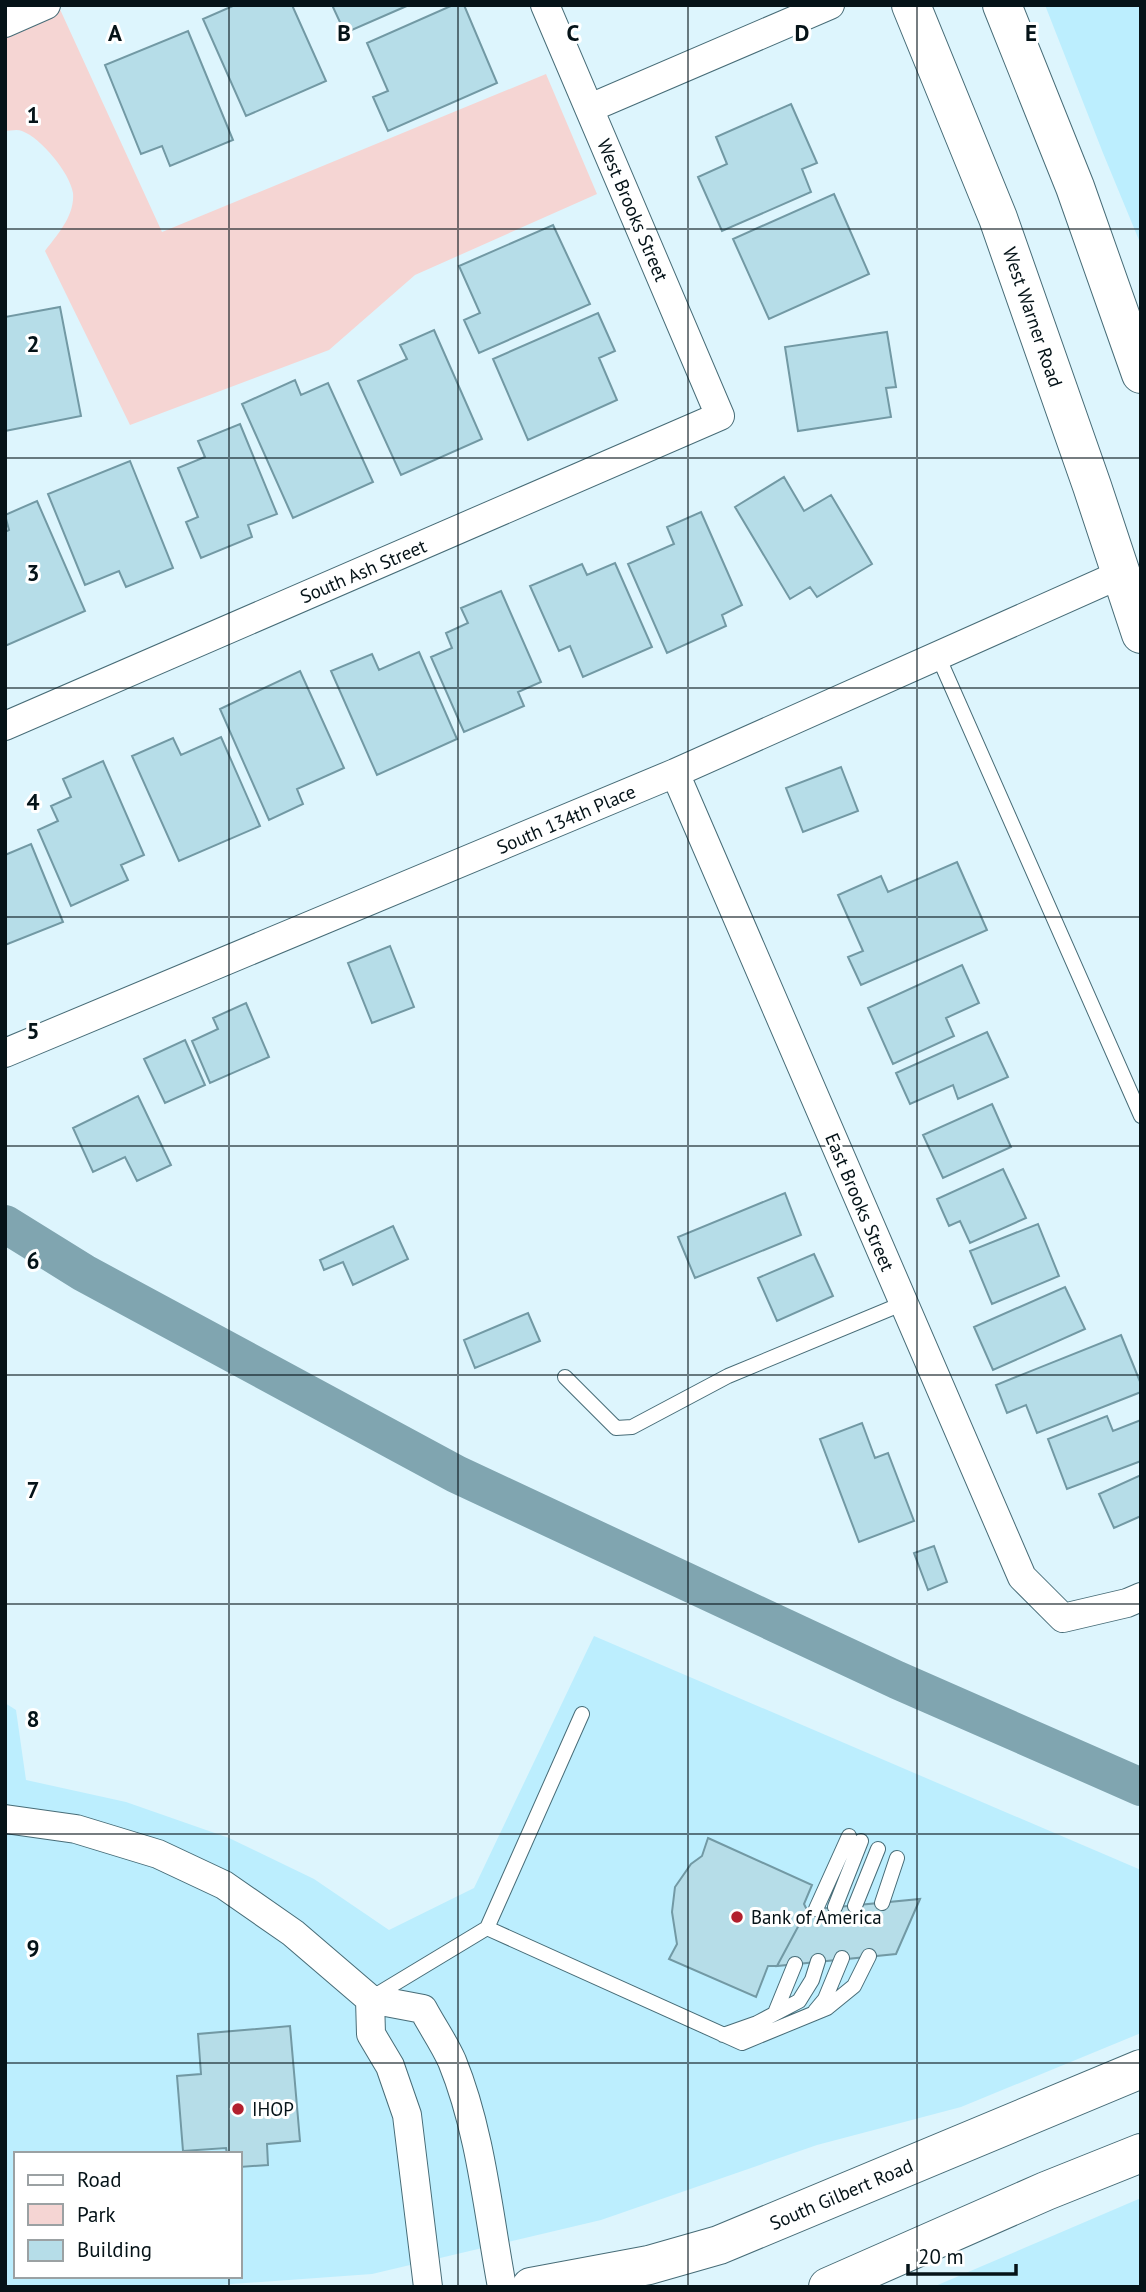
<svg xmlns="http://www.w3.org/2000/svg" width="1146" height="2292" viewBox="0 0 1146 2292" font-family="'PT Sans',sans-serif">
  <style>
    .built { fill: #bceefe; fill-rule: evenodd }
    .green { fill: #f5d5d3 }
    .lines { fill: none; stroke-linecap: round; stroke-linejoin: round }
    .canal { stroke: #80a5b0; stroke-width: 38 }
    .building { fill: #b6dde8; stroke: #7299a4; stroke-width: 2 }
    .service-casing { stroke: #476c77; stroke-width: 16 }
    .minor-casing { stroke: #476c77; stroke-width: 30 }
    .secondary-casing { stroke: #476c77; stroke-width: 40 }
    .primary-casing { stroke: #476c77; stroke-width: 40 }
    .service { stroke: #fff; stroke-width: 14 }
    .minor { stroke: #fff; stroke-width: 28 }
    .secondary { stroke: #fff; stroke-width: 38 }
    .primary { stroke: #fff; stroke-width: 38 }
    .grid { fill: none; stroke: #051318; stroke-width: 2; stroke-opacity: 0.55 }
    .poi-dot { fill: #b2202e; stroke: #fff; stroke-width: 2.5 }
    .labels { text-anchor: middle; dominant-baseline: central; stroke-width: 6; stroke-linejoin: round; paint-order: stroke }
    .street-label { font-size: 19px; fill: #051318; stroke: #fff }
    .poi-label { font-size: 19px; fill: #051318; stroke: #fff; text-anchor: start }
    .grid-label { font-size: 23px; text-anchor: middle; font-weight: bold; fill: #051318; stroke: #fff; stroke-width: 6; stroke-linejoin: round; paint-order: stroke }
  </style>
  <rect width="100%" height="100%" fill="#ddf5fd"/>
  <path class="built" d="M1045,5h96v240l-38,-92z
    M594,1636l547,234v163l-180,74 -144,38 -216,75 -229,54 -181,13h-186v-584l11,7 10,70 100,22 103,36 85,41 75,51 85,-42zM16,2154h224v122h-224z
    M1141,2198v89h-208z"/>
  <path class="green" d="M5,5h53l104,227 384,-158 51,120 -182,81 -86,75 -199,75 -85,-174c12,-16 30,-35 28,-58 -3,-20 -32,-55 -51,-62 -5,-2 -12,0 -17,0z"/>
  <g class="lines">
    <path class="canal" d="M5,1224l79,49 372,201 441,206 244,107"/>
  </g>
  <path class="building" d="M235,5h57l34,76 -80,35 -43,-97z
    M332,5h77l-64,28z
    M453,5h11l33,78 -109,48 -15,-34 15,-6 -21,-48z
    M188,31l45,109 -63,26 -8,-20 -21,8 -36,-89z
    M791,104l26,59 -15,6 9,23 -89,39 -24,-54 29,-13 -11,-27z
    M834,194l35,80 -100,45 -36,-80z
    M553,225l37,79 -111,49 -15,-33 16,-7 -21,-47z
    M60,307l21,109 -76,15v-114z
    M598,313l17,38 -16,7 18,42 -89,40 -35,-81z
    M434,330l48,109 -81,36 -43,-94 49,-22 -7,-14z
    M887,332l9,55 -10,1 5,29 -93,14 -13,-84z
    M295,380l6,15 27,-12 45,99 -80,36 -51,-114z
    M240,424l37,90 -29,11 4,12 -51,21 -15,-36 12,-5 -20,-49 27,-11 -7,-16z
    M130,461l43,107 -47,19 -7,-16 -34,14 -37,-91z
    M784,477l20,34 27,-16 41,69 -55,33 -7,-10 -20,12 -55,-92z
    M37,501l48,110 -80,35v-114l4,-2 -4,-15z
    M701,512l41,93 -20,10 4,11 -59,27 -39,-89 46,-20 -7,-17z
    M615,563l37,84 -69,30 -13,-31 -11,5 -29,-65 52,-22 5,11z
    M501,591l40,91 -23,10 6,14 -60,26 -33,-75 21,-9 -6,-15 22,-10 -7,-15z
    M419,652l38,87 -80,36 -46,-104 41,-17 7,16z
    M300,671l44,97 -47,21 6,15 -34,16 -49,-111z
    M221,737l39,89 -81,35 -47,-105 41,-18 8,17z
    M103,761l41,94 -23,10 7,15 -57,26 -33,-76 20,-9 -7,-15 20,-9 -8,-18z
    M841,767l17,44 -55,21 -17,-44z
    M31,844l32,78 -58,23v-90z
    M957,862l30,68 -126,55 -13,-28 15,-6 -25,-56 43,-19 7,16z
    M390,946l24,61 -42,16 -24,-60z
    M962,965l17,38 -33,15 8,18 -61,28 -25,-56z
    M246,1003l23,54 -59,26 -18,-42 26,-12 -5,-11z
    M987,1032l21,45 -50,22 -5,-14 -43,19 -14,-31z
    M185,1040l20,45 -40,18 -21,-44z
    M138,1096l33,69 -34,16 -12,-24 -32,15 -20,-44z
    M992,1104l19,43 -68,31 -20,-43z
    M1003,1169l23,49 -56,25 -10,-22 -11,5 -12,-27z
    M785,1193l16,42 -106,43 -17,-41z
    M1038,1224l21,52 -67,28 -22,-53z
    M393,1226l15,33 -55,26 -10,-23 -19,8 -4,-10z
    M814,1254l19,42 -56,25 -19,-43z
    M1065,1287l20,42 -92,41 -19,-43z
    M528,1313l12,28 -65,27 -11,-28z
    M1121,1335l20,49v8l-104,41 -11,-28 -19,8 -11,-28z
    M1107,1416l6,15 28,-11v41l-74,28 -19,-50z
    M862,1423l13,35 13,-5 26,68 -55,21 -39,-103z
    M1141,1475v41l-27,12 -15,-34z
    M934,1546l13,36 -19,8 -14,-37z
    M708,1838l104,47 -8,19 3,6 -30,56h-9l-12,31 -87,-38 8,-15 -5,-32 3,-25 16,-23 11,-8z
    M920,1899l-24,55 -119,12 30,-56z
    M290,2026l10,115 -33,3 1,21 -28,2v-13h-13l-1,-6 -43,3 -6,-75 24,-2 -3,-40z"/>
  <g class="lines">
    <defs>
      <path id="service" d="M938,656l203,460
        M565,1377l51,51 16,-1 96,-51 176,-73
        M882,1903l15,-45
        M855,1906l23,-57
        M835,1907l26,-66
        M816,1909l33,-73
        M487,1928l255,115 85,-35 27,-22 15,-30
        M371,1998l116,-70 95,-214
        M815,2011l10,-12 17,-41
        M775,2013l20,-49
        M723,2035l34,-12 42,-22 13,-21 6,-19"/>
      <path id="minor" d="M5,23l41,-18
        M590,108l240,-103
        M5,726l715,-310 -175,-411
        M675,773l347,804 41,41 64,-15 14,-6
        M5,1053l670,-280 446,-199
        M5,1819l71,10 82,25 66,31 69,48 77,66 53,10c9,17 21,34 29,52 29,71 36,151 50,226
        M370,1999l1,35 19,32 17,49 21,172"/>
      <path id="secondary" d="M911,5l87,213 94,268 49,148
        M1002,5l73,182 66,187"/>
      <path id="primary" d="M531,2287l118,-22 70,-20 422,-176
        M828,2287l218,-96 95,-38"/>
    </defs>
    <use href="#service" class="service-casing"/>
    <use href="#minor" class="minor-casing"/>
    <use href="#secondary" class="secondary-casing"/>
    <use href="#primary" class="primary-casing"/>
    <use href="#service" class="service"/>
    <use href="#minor" class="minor"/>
    <use href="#secondary" class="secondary"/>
    <use href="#primary" class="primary"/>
  </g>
  <path class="grid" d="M229,5v2149M458,5v2282M688,5v2282M917,5v2282M5,229h1136M5,458h1136M5,688h1136M5,917h1136M5,1146h1136M5,1375h1136M5,1604h1136M5,1834h1136M5,2063h1136M229,2276v11"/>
  <g class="poi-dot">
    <circle cx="737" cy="1917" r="7"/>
    <circle cx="238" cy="2109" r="7"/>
  </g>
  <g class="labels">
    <g class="street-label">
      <text transform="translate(633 210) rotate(67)">West Brooks Street</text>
      <text transform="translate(1033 317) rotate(71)">West Warner Road</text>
      <text transform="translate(363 571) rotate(-23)">South Ash Street</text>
      <text transform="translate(566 819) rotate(-23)">South 134th Place</text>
      <text transform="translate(860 1202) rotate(67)">East Brooks Street</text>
      <text transform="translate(841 2194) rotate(-23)">South Gilbert Road</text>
    </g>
    <g class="poi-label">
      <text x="751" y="1917">Bank of America</text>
      <text x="252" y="2109">IHOP</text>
    </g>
  </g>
  <g class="grid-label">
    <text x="115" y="41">A</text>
    <text x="344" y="41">B</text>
    <text x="573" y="41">C</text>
    <text x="802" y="41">D</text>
    <text x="1031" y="41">E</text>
    <text x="33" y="123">1</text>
    <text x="33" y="352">2</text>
    <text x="33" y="581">3</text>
    <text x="33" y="810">4</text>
    <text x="33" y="1039">5</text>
    <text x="33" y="1269">6</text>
    <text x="33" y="1498">7</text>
    <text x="33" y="1727">8</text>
    <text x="33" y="1956">9</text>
  </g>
  <rect width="1146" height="2292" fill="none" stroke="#051318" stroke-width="14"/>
  <rect x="14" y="2152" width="228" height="126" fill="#ffffff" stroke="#9ba1a3" stroke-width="2"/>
  <rect x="28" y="2175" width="35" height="10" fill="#ffffff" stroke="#9ba1a3" stroke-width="2"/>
  <text x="77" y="2187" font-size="21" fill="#051318">Road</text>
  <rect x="28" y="2204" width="35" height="21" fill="#f5d5d3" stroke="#9ba1a3" stroke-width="2"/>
  <text x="77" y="2222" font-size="21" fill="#051318">Park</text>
  <rect x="28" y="2240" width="35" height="21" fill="#b6dde8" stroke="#9ba1a3" stroke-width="2"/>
  <text x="77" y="2257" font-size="21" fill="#051318">Building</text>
  <path d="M908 2264v10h108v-10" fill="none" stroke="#051318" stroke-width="3.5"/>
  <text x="918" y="2264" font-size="21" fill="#051318" stroke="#ffffff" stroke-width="5" paint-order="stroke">20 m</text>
</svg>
